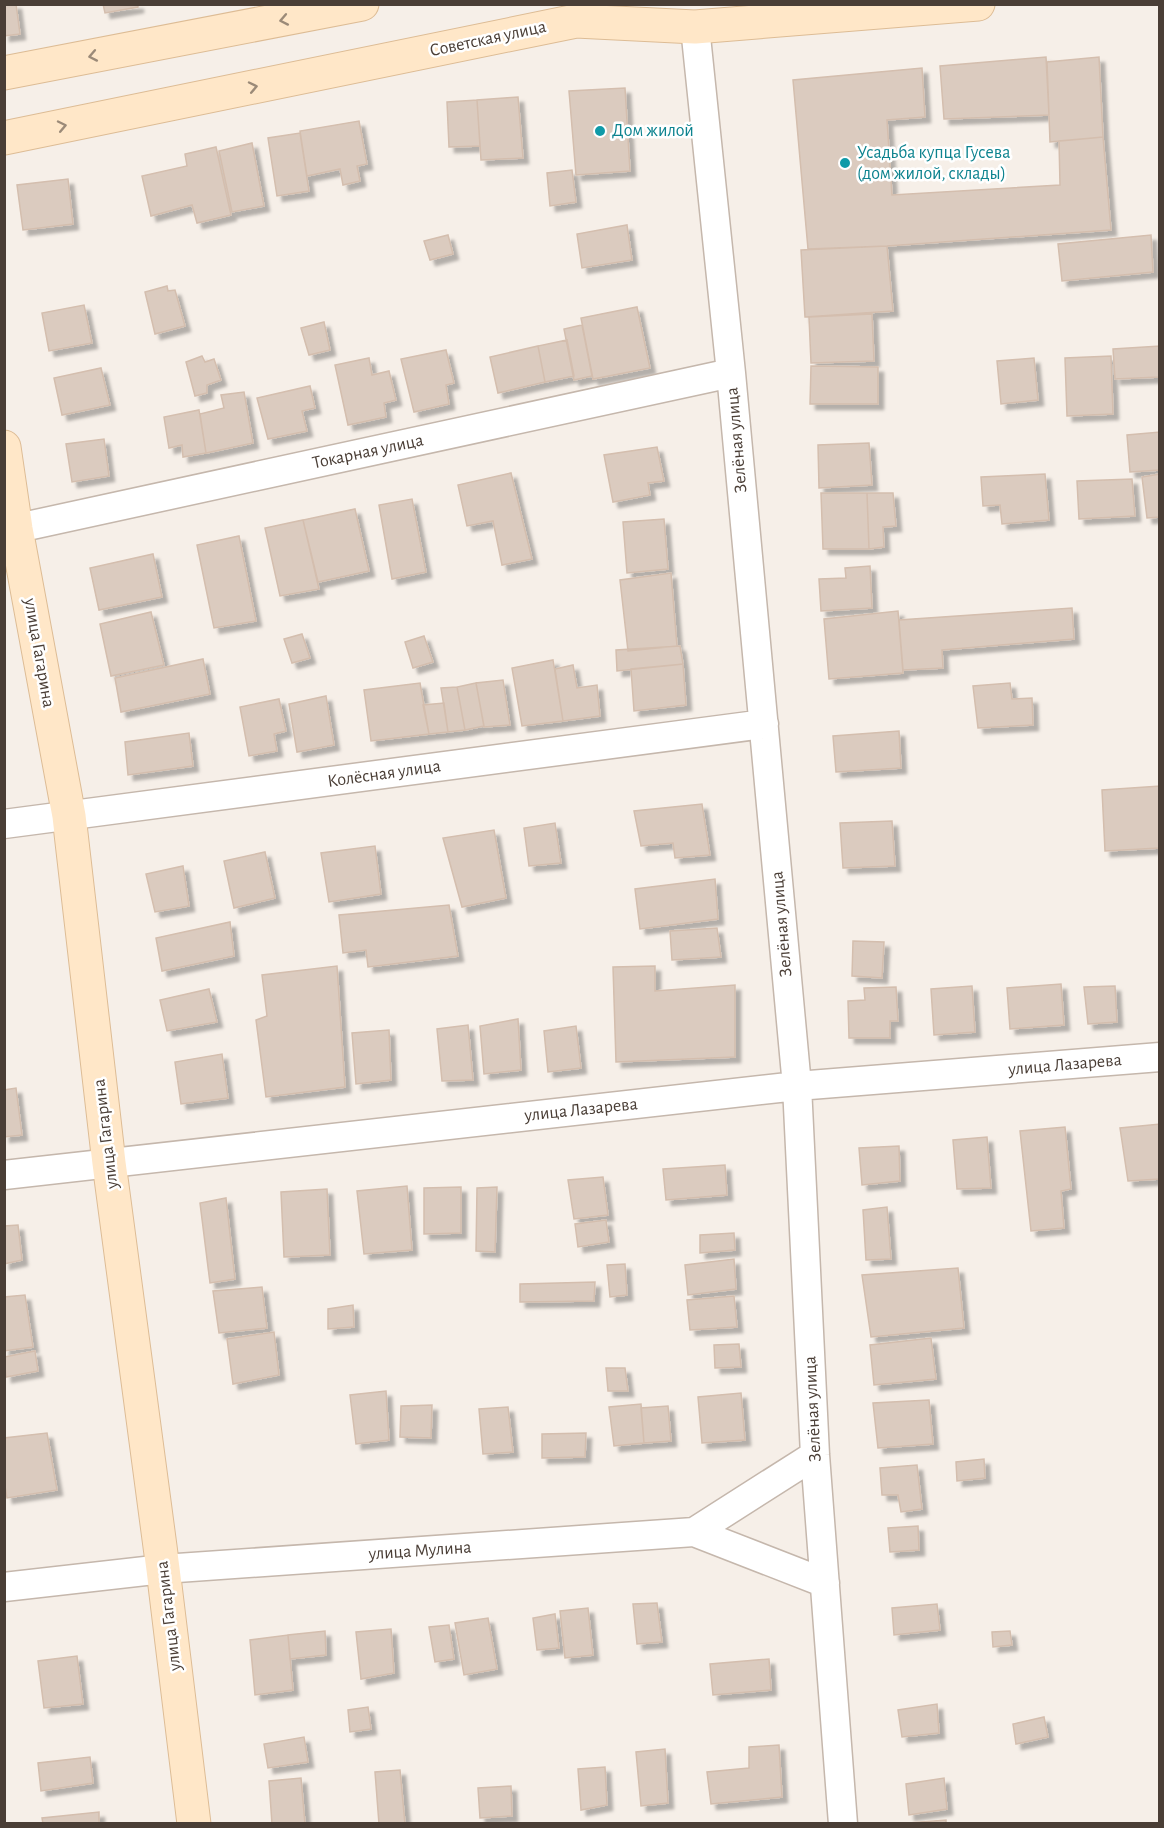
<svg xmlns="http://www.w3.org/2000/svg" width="1164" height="1828" viewBox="0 0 1164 1828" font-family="'Alegreya Sans',sans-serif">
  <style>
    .building { fill: #dbcbbf; stroke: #d4beae; stroke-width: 1.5; filter: url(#shadow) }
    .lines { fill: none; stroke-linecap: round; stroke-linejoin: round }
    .street-casing { stroke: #c5b7ac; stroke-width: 31 }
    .secondary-casing { stroke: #ddbc95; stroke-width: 35 }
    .street { stroke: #fff; stroke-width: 28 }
    .secondary { stroke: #ffe7c8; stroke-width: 33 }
    .oneway { stroke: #9b8a78 }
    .culture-dot { fill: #0f9aa8; stroke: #fff; stroke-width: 2 }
    .labels { text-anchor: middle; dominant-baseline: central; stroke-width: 5; stroke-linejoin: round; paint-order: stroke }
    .street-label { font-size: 18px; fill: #4a3e36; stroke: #fff }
    .culture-label { font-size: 18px; fill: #0d838f; stroke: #fff; text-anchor: start }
  </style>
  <defs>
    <filter id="shadow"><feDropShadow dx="5.5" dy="5.5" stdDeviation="1.5" flood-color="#0004"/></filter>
  </defs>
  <rect width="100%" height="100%" fill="#f6efe8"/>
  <path class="building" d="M4,4h12l4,30 -16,2z
    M103,4h35v3l-33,6z
    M1046,57l3,58 -105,4 -4,-53z
    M1099,57l4,80 -53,5 -3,-80z
    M922,68l3,49 -38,3 5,75 168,-10 -1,-44 44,-4 8,93 -224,16 -79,3 -15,-169z
    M625,88l5,83 -54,4 -7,-84z
    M518,97l5,61 -42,2 -4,-60z
    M477,100l3,46 -31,1 -2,-45z
    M359,121l8,43 -10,2 3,15 -17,4 -3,-16 -33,7 -7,-45z
    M300,133l9,58 -32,5 -9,-58z
    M252,143l12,63 -32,6 -13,-61z
    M216,147l15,68 -34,8 -5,-18 -41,11 -9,-40 45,-10 -2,-12z
    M572,170l4,32 -26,4 -3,-33z
    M68,179l5,45 -50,6 -6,-45z
    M627,225l5,35 -50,8 -5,-34z
    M448,235l5,19 -23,6 -6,-19z
    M1151,235l2,37 -91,9 -4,-37z
    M887,246l6,65 -88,6 -4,-67z
    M167,286l1,5 7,-1 10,36 -30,8 -10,-42z
    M84,305l8,38 -43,8 -7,-38z
    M637,307l13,61 -57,11 -12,-61z
    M872,314l2,47 -63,2 -2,-46z
    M324,322l6,28 -21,5 -8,-27z
    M582,325l10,51 -18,4 -10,-51z
    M567,340l7,36 -29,6 -7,-36z
    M538,346l7,36 -47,11 -8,-36z
    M1160,346v31l-45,2 -2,-30z
    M446,350l8,33 -8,2 3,19 -35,8 -13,-53z
    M202,356l3,6 9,-3 7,21 -14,5v8l-12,3 -9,-34z
    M1111,356l2,58 -46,2 -2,-58z
    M369,358l3,17 17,-4 7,29 -12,3 2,14 -38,8 -13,-60z
    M1034,358l4,42 -37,4 -4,-43z
    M811,366l67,1v37h-68z
    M101,368l9,37 -48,10 -8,-37z
    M310,386l5,22 -13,3 5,20 -39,8 -11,-41z
    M244,392l9,51 -47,10 -6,-39 24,-6 -3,-13z
    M199,410l7,43 -23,4 -1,-12 -13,3 -5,-31z
    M1160,432v38l-30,2 -3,-37z
    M104,439l5,37 -37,6 -6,-38z
    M869,443l3,42 -53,3 -1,-43z
    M657,447l7,34 -16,2 2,12 -37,7 -9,-47z
    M511,473l21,86 -30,6 -9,-44 -26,5 -9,-41z
    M1045,474l4,46 -47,4 -2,-19 -17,1 -2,-29z
    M1160,474v43l-13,1 -5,-41z
    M1132,479l3,37 -56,3 -2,-38z
    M821,493h46l2,56h-46z
    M867,493h26l3,33 -13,1 1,20 -15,2z
    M412,499l14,73 -34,7 -13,-74z
    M355,509l14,62 -51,11 -15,-62z
    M664,519l4,50 -41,4 -4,-51z
    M303,520l16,69 -39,7 -15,-68z
    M239,536l17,85 -42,7 -17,-83z
    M153,554l9,43 -63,13 -9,-42z
    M870,566l2,42 -51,3 -2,-32 27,-1 -1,-10z
    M671,573l6,73 -49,5 -8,-71z
    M1072,608l2,31 -132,11 1,18 -40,2 -4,-50z
    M898,611l5,62 -74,6 -5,-60z
    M151,612l13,53 -53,11 -11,-52z
    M302,634l8,24 -18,5 -8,-24z
    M424,636l9,26 -20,6 -8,-26z
    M680,646l3,18 -66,7 -1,-21z
    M203,659l7,35 -89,18 -6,-34z
    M553,660l10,61 -41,5 -10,-58z
    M683,664l3,41 -52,6 -3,-42z
    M573,665l4,23 20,-3 3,31 -37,5 -8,-52z
    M503,680l7,45 -26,2 -8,-44z
    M420,683l9,51 -58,7 -7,-51z
    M476,683l8,43 -19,4 -8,-43z
    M1010,683l2,16 20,-1 1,27 -55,3 -5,-42z
    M457,687l8,43 -17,2 -7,-44z
    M326,696l8,49 -37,7 -8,-48z
    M279,699l7,32 -12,3 3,17 -28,5 -9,-49z
    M444,703l4,29 -19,2 -6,-29z
    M899,731l2,37 -65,4 -3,-36z
    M189,733l4,33 -65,9 -3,-33z
    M1160,786v62l-55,3 -3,-61z
    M702,804l8,51 -35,3 -2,-15 -32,3 -7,-35z
    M892,821l3,45 -52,2 -3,-45z
    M555,823l6,40 -32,3 -5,-38z
    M494,830l12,68 -44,9 -19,-69z
    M375,846l6,48 -52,8 -8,-49z
    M265,852l10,46 -41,10 -10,-47z
    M183,866l6,40 -34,6 -9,-38z
    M715,879l3,40 -78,10 -5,-40z
    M449,905l9,51 -90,11 -2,-17 -23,3 -4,-38z
    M230,922l4,34 -72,15 -6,-33z
    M717,928l4,29 -49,3 -2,-29z
    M853,941l31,1 -2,36 -30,-2z
    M337,966l8,121 -79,10 -10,-77 11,-4 -5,-41z
    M655,966v25l80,-6v72l-119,5 -3,-95z
    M1061,984l3,41 -54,4 -3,-41z
    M972,986l3,46 -41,3 -3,-46z
    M1115,986l2,36 -29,2 -4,-37z
    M896,987l2,34h-8v17h-41l-1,-37 17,-1 -1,-12z
    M209,989l8,33 -50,9 -7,-31z
    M518,1019l3,51 -37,4 -4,-48z
    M468,1025l5,55 -31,1 -5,-52z
    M576,1026l5,42 -33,4 -4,-41z
    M389,1030l2,50 -35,4 -4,-51z
    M222,1054l6,44 -47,6 -6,-42z
    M16,1088l6,47 -18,2v-47z
    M1160,1124v55l-32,2 -8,-53z
    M1065,1127l6,62 -10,2 3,37 -33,3 -11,-100z
    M987,1137l4,51 -34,1 -4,-49z
    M899,1146l1,35 -38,4 -3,-37z
    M725,1165l2,30 -61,5 -3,-31z
    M603,1177l5,38 -34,4 -6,-39z
    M407,1186l5,64 -48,4 -7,-63z
    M461,1187v46l-37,1v-46z
    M497,1187l-2,65 -19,-1 1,-63z
    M327,1189l3,66 -46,2 -3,-65z
    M226,1198l9,81 -25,4 -10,-80z
    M887,1207l4,52 -25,1 -3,-50z
    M606,1220l3,22 -31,5 -3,-23z
    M18,1225l4,35 -18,4v-38z
    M734,1233l1,17 -35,3v-18z
    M734,1259l2,30 -48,6 -3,-30z
    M625,1264l2,31 -17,2 -3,-32z
    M958,1268l6,60 -93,9 -9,-62z
    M595,1282l-1,19 -74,1v-18z
    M262,1287l5,41 -48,5 -6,-42z
    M25,1295l8,52 -29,4v-54z
    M734,1296l3,31 -47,3 -3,-30z
    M353,1305l1,22 -26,2v-20z
    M274,1332l5,43 -46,9 -6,-45z
    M931,1338l5,41 -62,6 -4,-40z
    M739,1344l2,23 -26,1 -1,-23z
    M35,1351l3,20 -32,6 -2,-20z
    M606,1368h19l3,23h-20z
    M386,1391l3,49 -33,4 -6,-49z
    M741,1393l4,47 -43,3 -4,-46z
    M929,1400l4,44 -55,4 -5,-45z
    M641,1404l3,39 -30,3 -5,-39z
    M432,1405l-1,33 -31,-1 1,-31z
    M668,1406l3,35 -27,2 -3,-35z
    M508,1407l5,45 -30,2 -4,-45z
    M47,1433l10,57 -50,8 -3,-18v-42z
    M586,1433l-1,24 -43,1v-24z
    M984,1459l1,19 -28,3 -1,-19z
    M917,1465l5,44 -21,3 -3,-17h-16l-2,-27z
    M918,1526l1,24 -29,2 -2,-24z
    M657,1603l5,39 -25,2 -4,-40z
    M937,1604l3,26 -46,5 -2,-27z
    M588,1608l5,47 -28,3 -5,-47z
    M555,1614l4,34 -22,2 -4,-32z
    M488,1618l9,51 -33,6 -9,-52z
    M449,1625l5,34 -19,3 -6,-35z
    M391,1629l3,44 -33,6 -5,-47z
    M325,1631l1,24 -36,4 -2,-24z
    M1010,1631l2,14 -19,2 -1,-15z
    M288,1635l5,55 -38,5 -5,-55z
    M77,1656l6,48 -39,4 -6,-47z
    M769,1659l2,31 -58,5 -3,-31z
    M937,1704l2,29 -37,4 -4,-27z
    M368,1707l3,22 -21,3 -2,-22z
    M1044,1717l4,20 -32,7 -3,-20z
    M304,1737l4,25 -40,6 -4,-24z
    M779,1745l3,52 -71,7 -4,-32 42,-4v-21z
    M665,1749l3,54 -27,3 -5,-54z
    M90,1757l3,26 -52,8 -3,-28z
    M605,1767l2,38 -26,5 -3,-41z
    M400,1770l5,54h-26l-4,-52z
    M301,1778l4,46h-33l-3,-43z
    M944,1778l3,31 -38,6 -3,-31z
    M511,1786l1,30 -32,2 -2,-30z
    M99,1812v12h-56l-1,-6z
    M946,1820v4l-38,-1z"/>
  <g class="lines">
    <defs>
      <path id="street" d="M695,27l36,346 66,713 18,369 28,369
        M4,531l727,-158
        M4,824l760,-100
        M4,1175l793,-89 363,-29
        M694,1532l131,51
        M4,1587l159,-18 531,-37 121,-77"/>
      <path id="secondary" d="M4,73l358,-69
        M4,138l572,-117 119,6 283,-23
        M4,447l12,82 53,287 40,347 54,406 31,255"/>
    </defs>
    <use href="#street" class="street-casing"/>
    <use href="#secondary" class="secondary-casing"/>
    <use href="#street" class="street"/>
    <use href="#secondary" class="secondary"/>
  </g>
  <defs><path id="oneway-chevron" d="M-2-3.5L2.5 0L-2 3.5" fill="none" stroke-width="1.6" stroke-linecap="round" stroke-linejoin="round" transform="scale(1.5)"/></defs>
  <g class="oneway">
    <use href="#oneway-chevron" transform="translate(284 20) rotate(169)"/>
    <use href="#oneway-chevron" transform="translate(93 56) rotate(169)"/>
    <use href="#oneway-chevron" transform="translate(253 87) rotate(-12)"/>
    <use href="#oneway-chevron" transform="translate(62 126) rotate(-12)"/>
  </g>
  <g class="culture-dot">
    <circle cx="600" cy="131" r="6"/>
    <circle cx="845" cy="163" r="6"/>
  </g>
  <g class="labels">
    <g class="street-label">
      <text transform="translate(488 39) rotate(-12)">Советская улица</text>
      <text transform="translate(737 440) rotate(-95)">Зелёная улица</text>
      <text transform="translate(368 452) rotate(-12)">Токарная улица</text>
      <text transform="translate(39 653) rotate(80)">улица Гагарина</text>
      <text transform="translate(384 774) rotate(-8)">Колёсная улица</text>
      <text transform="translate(782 924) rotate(-95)">Зелёная улица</text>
      <text transform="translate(1065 1065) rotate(-5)">улица Лазарева</text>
      <text transform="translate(581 1110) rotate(-6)">улица Лазарева</text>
      <text transform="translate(106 1134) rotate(-97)">улица Гагарина</text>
      <text transform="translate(813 1409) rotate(-93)">Зелёная улица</text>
      <text transform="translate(420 1551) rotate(-4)">улица Мулина</text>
      <text transform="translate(169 1616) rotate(-97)">улица Гагарина</text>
    </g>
    <g class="culture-label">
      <text x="612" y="131">Дом жилой</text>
      <text x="857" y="153">Усадьба купца Гусева<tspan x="857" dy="21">(дом жилой, склады)</tspan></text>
    </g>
  </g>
  <rect width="1164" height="1828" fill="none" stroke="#4a3e36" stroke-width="12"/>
</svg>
